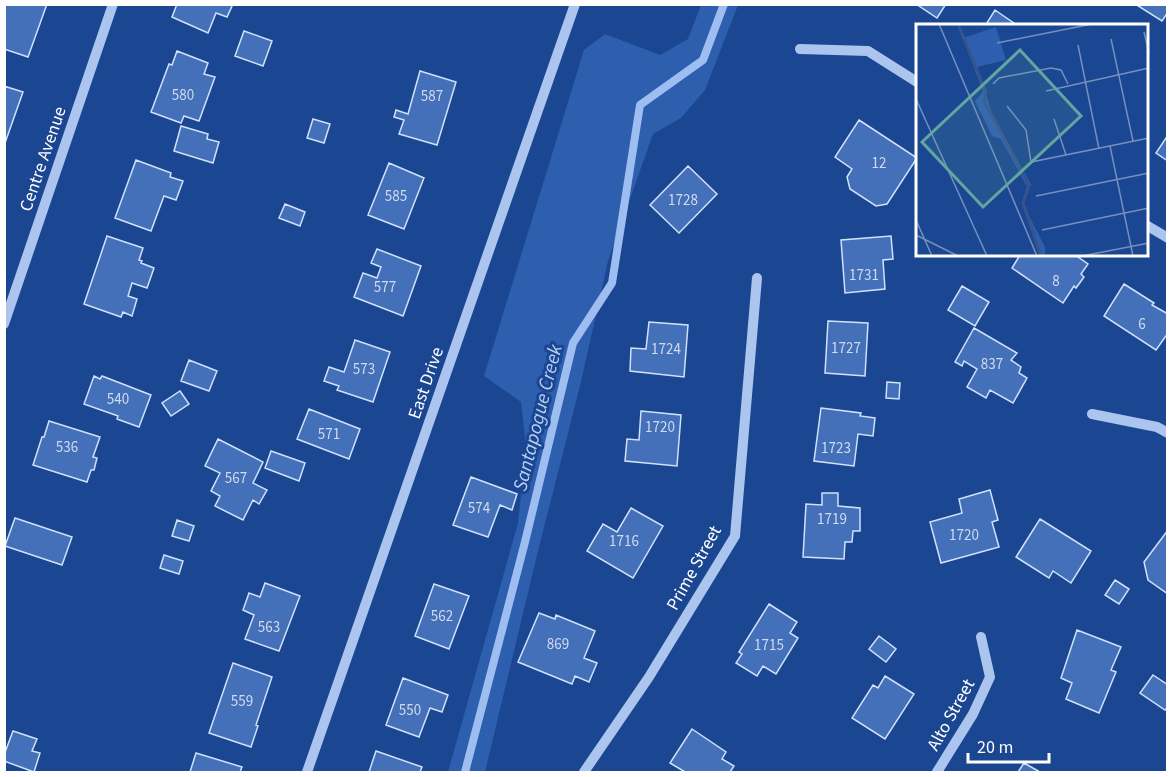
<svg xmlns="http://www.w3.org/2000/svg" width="1172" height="777" viewBox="0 0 1172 777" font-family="'Source Sans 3',sans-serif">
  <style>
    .green { fill: #2e5faf }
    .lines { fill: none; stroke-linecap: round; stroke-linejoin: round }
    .stream { stroke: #9ebef1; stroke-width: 8 }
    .building { fill: #4470b9; stroke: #d1e1fa; stroke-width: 1.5 }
    .minor { stroke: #abc5ef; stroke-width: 10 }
    .labels { text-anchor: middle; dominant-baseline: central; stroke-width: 6; stroke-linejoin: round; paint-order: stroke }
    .number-label { font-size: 15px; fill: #d0dbee }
    .street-label { font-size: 18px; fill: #fff; stroke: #1b4691 }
    .water-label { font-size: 20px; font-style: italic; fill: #b7cff6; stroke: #1b4691 }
    .inset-river { fill: none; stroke: #36558d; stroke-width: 3 }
    .inset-road { fill: none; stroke: #7690bd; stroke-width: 1.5 }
    .view { fill: #63a6a1; fill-opacity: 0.15; stroke: #63a6a1; stroke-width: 3 }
    .inset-edge { fill: none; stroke: #fff; stroke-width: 3 }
  </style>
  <rect width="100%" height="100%" fill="#1b4691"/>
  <path class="green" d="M701,5h37l-33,85 -24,28 -28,16 -45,127 -28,125 -42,165 -53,221h-37l70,-249 8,-76 -5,-45 -37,-26 100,-326 21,-16 55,21 28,-16z"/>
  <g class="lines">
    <path class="stream" d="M465,772l60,-230 48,-199 39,-60 28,-178 63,-45 21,-56"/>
  </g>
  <path class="building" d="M4,4h43l-19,53 -24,-8z
    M177,4h56l-6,13 -11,-4 -8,20 -36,-16z
    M916,4h30l-9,14z
    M1135,4h33v8l-6,9z
    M995,10l23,16h-33z
    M244,31l28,10 -9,25 -28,-10z
    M177,51l31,12 -4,11 11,3 -16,44 -15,-5 -3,7 -30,-11 18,-48 3,1z
    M420,71l36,11 -19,63 -38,-11 5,-14 -10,-3 2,-7 12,4z
    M4,86l19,6 -18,51h-1z
    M313,119l17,5 -6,19 -17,-5z
    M859,120l58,38 -30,46 -11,2 -26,-17 -3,-12 5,-8 -17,-12z
    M181,126l27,8 -1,5 12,3 -6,21 -39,-12z
    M1168,135v26l-12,-8z
    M136,160l35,13 -1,4 13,4 -7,19 -12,-4 -13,35 -36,-13z
    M389,163l35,15 -20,51 -36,-14z
    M688,166l29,28 -38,39 -29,-28z
    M285,204l20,8 -5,14 -21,-8z
    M107,236l36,12 -4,12 3,1 -1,2 13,5 -7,20 -15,-5 -4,13 9,3 -5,17 -9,-4 -2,5 -37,-13z
    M891,236l2,23 -10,1 2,29 -40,4 -4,-53z
    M377,249l44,17 -18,50 -49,-19 9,-24 14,5 4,-11 -10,-4z
    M1020,255h55l13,9 -7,10 3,3 -8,11 -2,-2 -11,17 -51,-35z
    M1124,284l30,19 -2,2 16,9v19l-12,17 -52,-34z
    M962,286l27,16 -14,24 -27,-16z
    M828,321l40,2 -3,53 -40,-3z
    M649,322l39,3 -4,52 -54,-6 1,-23 15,1z
    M974,328l43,25 -6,7 10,7 -2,6 8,5 -14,25 -23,-13 -4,8 -19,-11 10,-18 -13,-8 -2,5 -7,-4z
    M355,340l35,12 -17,50 -36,-12 2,-4 -15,-5 5,-14 15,5z
    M189,360l28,11 -8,20 -28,-10z
    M94,376l6,3 2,-3 49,19 -12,32 -22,-8 1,-3 -34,-12z
    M887,382l13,1 -1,16 -13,-1z
    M180,391l9,13 -18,12 -9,-13z
    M821,408l40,5 -1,3 15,2 -2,18 -15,-2 -4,32 -40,-5z
    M309,409l51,20 -11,30 -52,-20z
    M641,411l40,4 -4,51 -52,-5 2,-22 12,1z
    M49,421l51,16 -7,20 4,1 -3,12h-3l-4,12 -54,-17 9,-28h2z
    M218,439l45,23 -10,21 14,7 -8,14 -6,-4 -10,20 -28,-14 5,-10 -9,-5 9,-18 -15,-7z
    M271,451l34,12 -6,18 -34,-13z
    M471,477l46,17 -5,16 -12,-5 -12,32 -35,-12z
    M990,490l8,30 -6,2 7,25 -58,16 -11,-41 32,-9 -3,-14z
    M822,493h16v13l22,2v23h-7l-1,11h-7l-1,17 -41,-2 3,-53 16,1z
    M631,508l32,18 -30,52 -46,-27 16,-27 14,8z
    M15,518l57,19 -10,28 -57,-19z
    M1040,519l51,32 -20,32 -18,-12 -4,7 -33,-21z
    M177,520l17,6 -5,15 -17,-5z
    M1168,530v64l-20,-14 -4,-18z
    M164,555l19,6 -4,13 -19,-6z
    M1115,580l14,9 -10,15 -14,-9z
    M265,583l35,13 -21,55 -34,-12 9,-24 -11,-5 6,-17 11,4z
    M434,584l35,12 -20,53 -34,-13z
    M769,604l28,18 -7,11 8,5 -22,36 -13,-8 -6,10 -21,-13 6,-9 -3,-2z
    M539,613l16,6 1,-4 39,16 -11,27 13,5 -8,19 -14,-6 -3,8 -54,-22z
    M1077,630l44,17 -10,23 5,2 -17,41 -33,-14 6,-16 -11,-5z
    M879,636l17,13 -10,13 -17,-13z
    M233,663l39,14 -16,48 2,1 -7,21 -42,-14z
    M1153,675l15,10v22l-3,3 -25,-17z
    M885,676l29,18 -29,45 -33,-21 21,-33 5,3z
    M403,678l45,17 -6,17 -12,-4 -11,29 -33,-12z
    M692,729l34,23 -4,7 12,7 -4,6h-45l-15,-9z
    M13,731l24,8 -5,12 8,2 -6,19 -30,-11v-6z
    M376,751l46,16 -2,5h-51z
    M196,753l46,14 -2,5h-50z
    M1024,763l16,9h-22z"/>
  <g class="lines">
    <path class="minor" d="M800,49l68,2 49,31
      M1146,225l22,13
      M4,324l109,-320
      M1092,414l65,13 11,6
      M307,772l268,-768
      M584,772l65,-95 86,-141 22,-258
      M937,772l36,-58 17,-37 -9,-40"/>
  </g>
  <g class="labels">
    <g class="number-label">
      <text x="183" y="95">580</text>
      <text x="432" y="96">587</text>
      <text x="879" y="163">12</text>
      <text x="396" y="196">585</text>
      <text x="683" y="200">1728</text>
      <text x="864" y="275">1731</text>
      <text x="1056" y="281">8</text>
      <text x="385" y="287">577</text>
      <text x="1142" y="324">6</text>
      <text x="846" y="348">1727</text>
      <text x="666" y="349">1724</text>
      <text x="992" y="364">837</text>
      <text x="364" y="369">573</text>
      <text x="118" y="399">540</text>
      <text x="660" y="427">1720</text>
      <text x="329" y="434">571</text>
      <text x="67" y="447">536</text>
      <text x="836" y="448">1723</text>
      <text x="236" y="478">567</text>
      <text x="479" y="508">574</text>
      <text x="832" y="519">1719</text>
      <text x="964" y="535">1720</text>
      <text x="624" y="541">1716</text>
      <text x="442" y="616">562</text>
      <text x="269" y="627">563</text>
      <text x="558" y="644">869</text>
      <text x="769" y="645">1715</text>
      <text x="242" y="701">559</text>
      <text x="410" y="710">550</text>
    </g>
    <g class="street-label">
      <text transform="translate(43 159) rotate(-71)">Centre Avenue</text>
      <text transform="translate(426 383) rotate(-71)">East Drive</text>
      <text transform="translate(694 568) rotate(-61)">Prime Street</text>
      <text transform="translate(951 715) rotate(-61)">Alto Street</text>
    </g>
    <g class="water-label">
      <text transform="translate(538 418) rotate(-76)">Santapogue Creek</text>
    </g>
  </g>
  <g transform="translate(916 24)">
    <rect width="232" height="232" fill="#1b4691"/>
    <path d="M80,3l10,33 -29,7 16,49 39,70 -6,-1 -25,-46 -9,-3 -17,-35 8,-9 -20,-54zM111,188l18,35v9h-6z" fill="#2e5faf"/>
    <path class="inset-river" d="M42,0l28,68 -2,9 45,84 -6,18 18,53"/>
    <path class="inset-road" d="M23,0l98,232M228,8l5,21M195,15l22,102M81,19l95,-19M162,21l21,104M77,60l6,-6 52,-10 10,2 7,14M130,67l103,-23M0,75l71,157M91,82l19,24 5,32 118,-24M138,95l12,36M194,122l23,110M120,172l113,-23M0,196l16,36M126,206l107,-22M0,211l42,21M166,232l67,-13"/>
    <path class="view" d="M104,26l61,66 -98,91 -61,-65z"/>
    <rect width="232" height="232" class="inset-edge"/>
  </g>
  <rect width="1172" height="777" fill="none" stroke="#ffffff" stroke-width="12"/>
  <path d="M968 753v9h81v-9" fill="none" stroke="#ffffff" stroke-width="3"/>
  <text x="977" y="753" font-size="18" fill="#ffffff" stroke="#1b4691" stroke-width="4.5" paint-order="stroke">20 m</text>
</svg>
